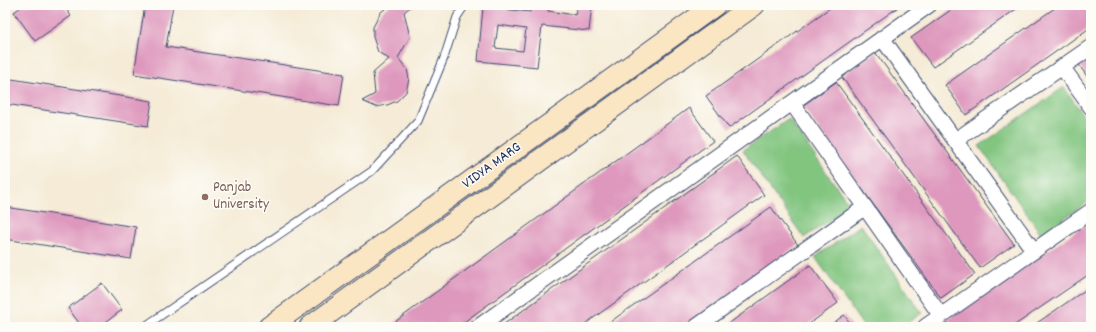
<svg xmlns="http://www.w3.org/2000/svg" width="1096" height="332" viewBox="0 0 1096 332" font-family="Dekko,sans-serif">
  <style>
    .green { fill: #81c57f; stroke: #4e7a6e }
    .building { fill: #de98bd; fill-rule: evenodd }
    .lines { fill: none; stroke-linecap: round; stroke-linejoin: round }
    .lane-casing { stroke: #3c4b70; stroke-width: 9 }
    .street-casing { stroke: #3c4b70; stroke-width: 17 }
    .secondary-casing { stroke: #3c4b70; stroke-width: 23 }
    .lane { stroke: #fff; stroke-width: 7 }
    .street { stroke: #fff; stroke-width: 15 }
    .secondary { stroke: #fbe6c4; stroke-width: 21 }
    .education-dot { fill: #8d6e63; stroke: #fdfcf7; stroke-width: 1.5 }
    .labels { text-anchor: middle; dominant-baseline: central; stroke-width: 3; stroke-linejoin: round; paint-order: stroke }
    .street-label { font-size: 15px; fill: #1b2f5e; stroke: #fdfcf7 }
    .education-label { font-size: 15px; fill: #785e54; stroke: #fdfcf7; text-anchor: start }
  </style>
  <rect width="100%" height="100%" fill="#fdfcf7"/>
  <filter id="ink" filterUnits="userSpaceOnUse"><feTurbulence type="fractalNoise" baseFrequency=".025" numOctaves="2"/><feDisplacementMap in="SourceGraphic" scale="8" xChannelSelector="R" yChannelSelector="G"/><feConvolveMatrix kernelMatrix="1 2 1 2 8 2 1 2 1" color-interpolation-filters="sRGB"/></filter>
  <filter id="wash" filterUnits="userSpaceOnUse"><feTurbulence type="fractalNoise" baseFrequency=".012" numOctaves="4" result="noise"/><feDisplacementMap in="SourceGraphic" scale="16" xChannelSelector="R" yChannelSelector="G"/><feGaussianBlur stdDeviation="0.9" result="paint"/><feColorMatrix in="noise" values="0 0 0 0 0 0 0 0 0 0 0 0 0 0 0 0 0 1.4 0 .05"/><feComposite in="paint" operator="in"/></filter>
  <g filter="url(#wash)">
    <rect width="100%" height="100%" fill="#f5ebd6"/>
    <path class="green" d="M1064,87l27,40v73l-50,34 -62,-88z
      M789,119l61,87 -46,32 -61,-88z
      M861,225l61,88 -21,14h-37l-49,-70z"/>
    <g id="blocks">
      <path class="building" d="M24,5h39l8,11 -36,25 -21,-29z
        M145,5h28l-7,42 178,27 -5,32 -205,-32z
        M390,5h23l-9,7 6,25 -12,21 9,11 2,10 -3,13 -9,9 -10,4 -11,2 -14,-6 13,-7 -2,-21 16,-14 -11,-7 -5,-15v-10l8,-15z
        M531,5h18l-1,6 27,4 2,-10h15l-3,26 -47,-5 -5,41 -59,-6 5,-54 47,5zM498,25l28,4 -3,22 -28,-3z
        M834,5h67l-172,123 -23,-32z
        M958,5h64l-89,62 -22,-29z
        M1059,5h32v22l-125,88 -21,-30z
        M875,52l139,192 -34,24 -139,-192z
        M1091,56v26l-12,-17z
        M5,78l147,23 -4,25 -143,-22z
        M836,82l139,192 -34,24 -139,-192z
        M689,108l24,33 -158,115 -98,71h-69z
        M737,156l27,39 -183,132h-81z
        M5,207l131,20 -5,32 -126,-20z
        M771,207l27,38 -114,82h-81z
        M1091,221v52l-79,54h-76z
        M810,265l28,38 -33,24h-81z
        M102,283l20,27 -23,17h-17l-14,-19z
        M1091,286v41h-60z
        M844,315l9,12h-25z"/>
    </g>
  </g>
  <g filter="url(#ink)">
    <use href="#blocks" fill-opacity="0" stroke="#3c4b70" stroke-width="1"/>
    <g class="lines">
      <defs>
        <path id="lane" d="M144,327l228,-156 46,-50 26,-63 13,-41 8,-12"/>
        <path id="street" d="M882,38l152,213
          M1062,67l29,40
          M792,103l149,213
          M956,140l135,-93
          M478,327l451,-322
          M696,327l169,-120
          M925,327l166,-116"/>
        <path id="secondary" d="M269,327l446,-322
          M310,327l444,-322"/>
      </defs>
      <use href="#lane" class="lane-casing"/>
      <use href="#street" class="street-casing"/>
      <use href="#secondary" class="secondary-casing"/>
      <use href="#lane" class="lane"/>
      <use href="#street" class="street"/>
      <use href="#secondary" class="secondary"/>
    </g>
  </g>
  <circle class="education-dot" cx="205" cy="197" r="4"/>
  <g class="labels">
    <g class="street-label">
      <text transform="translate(492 166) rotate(-36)">VIDYA MARG</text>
    </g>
    <g class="education-label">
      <text x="213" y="188">Panjab<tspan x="213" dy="17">University</tspan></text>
    </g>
  </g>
  <rect width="1096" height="332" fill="none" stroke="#fdfcf7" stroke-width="20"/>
</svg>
